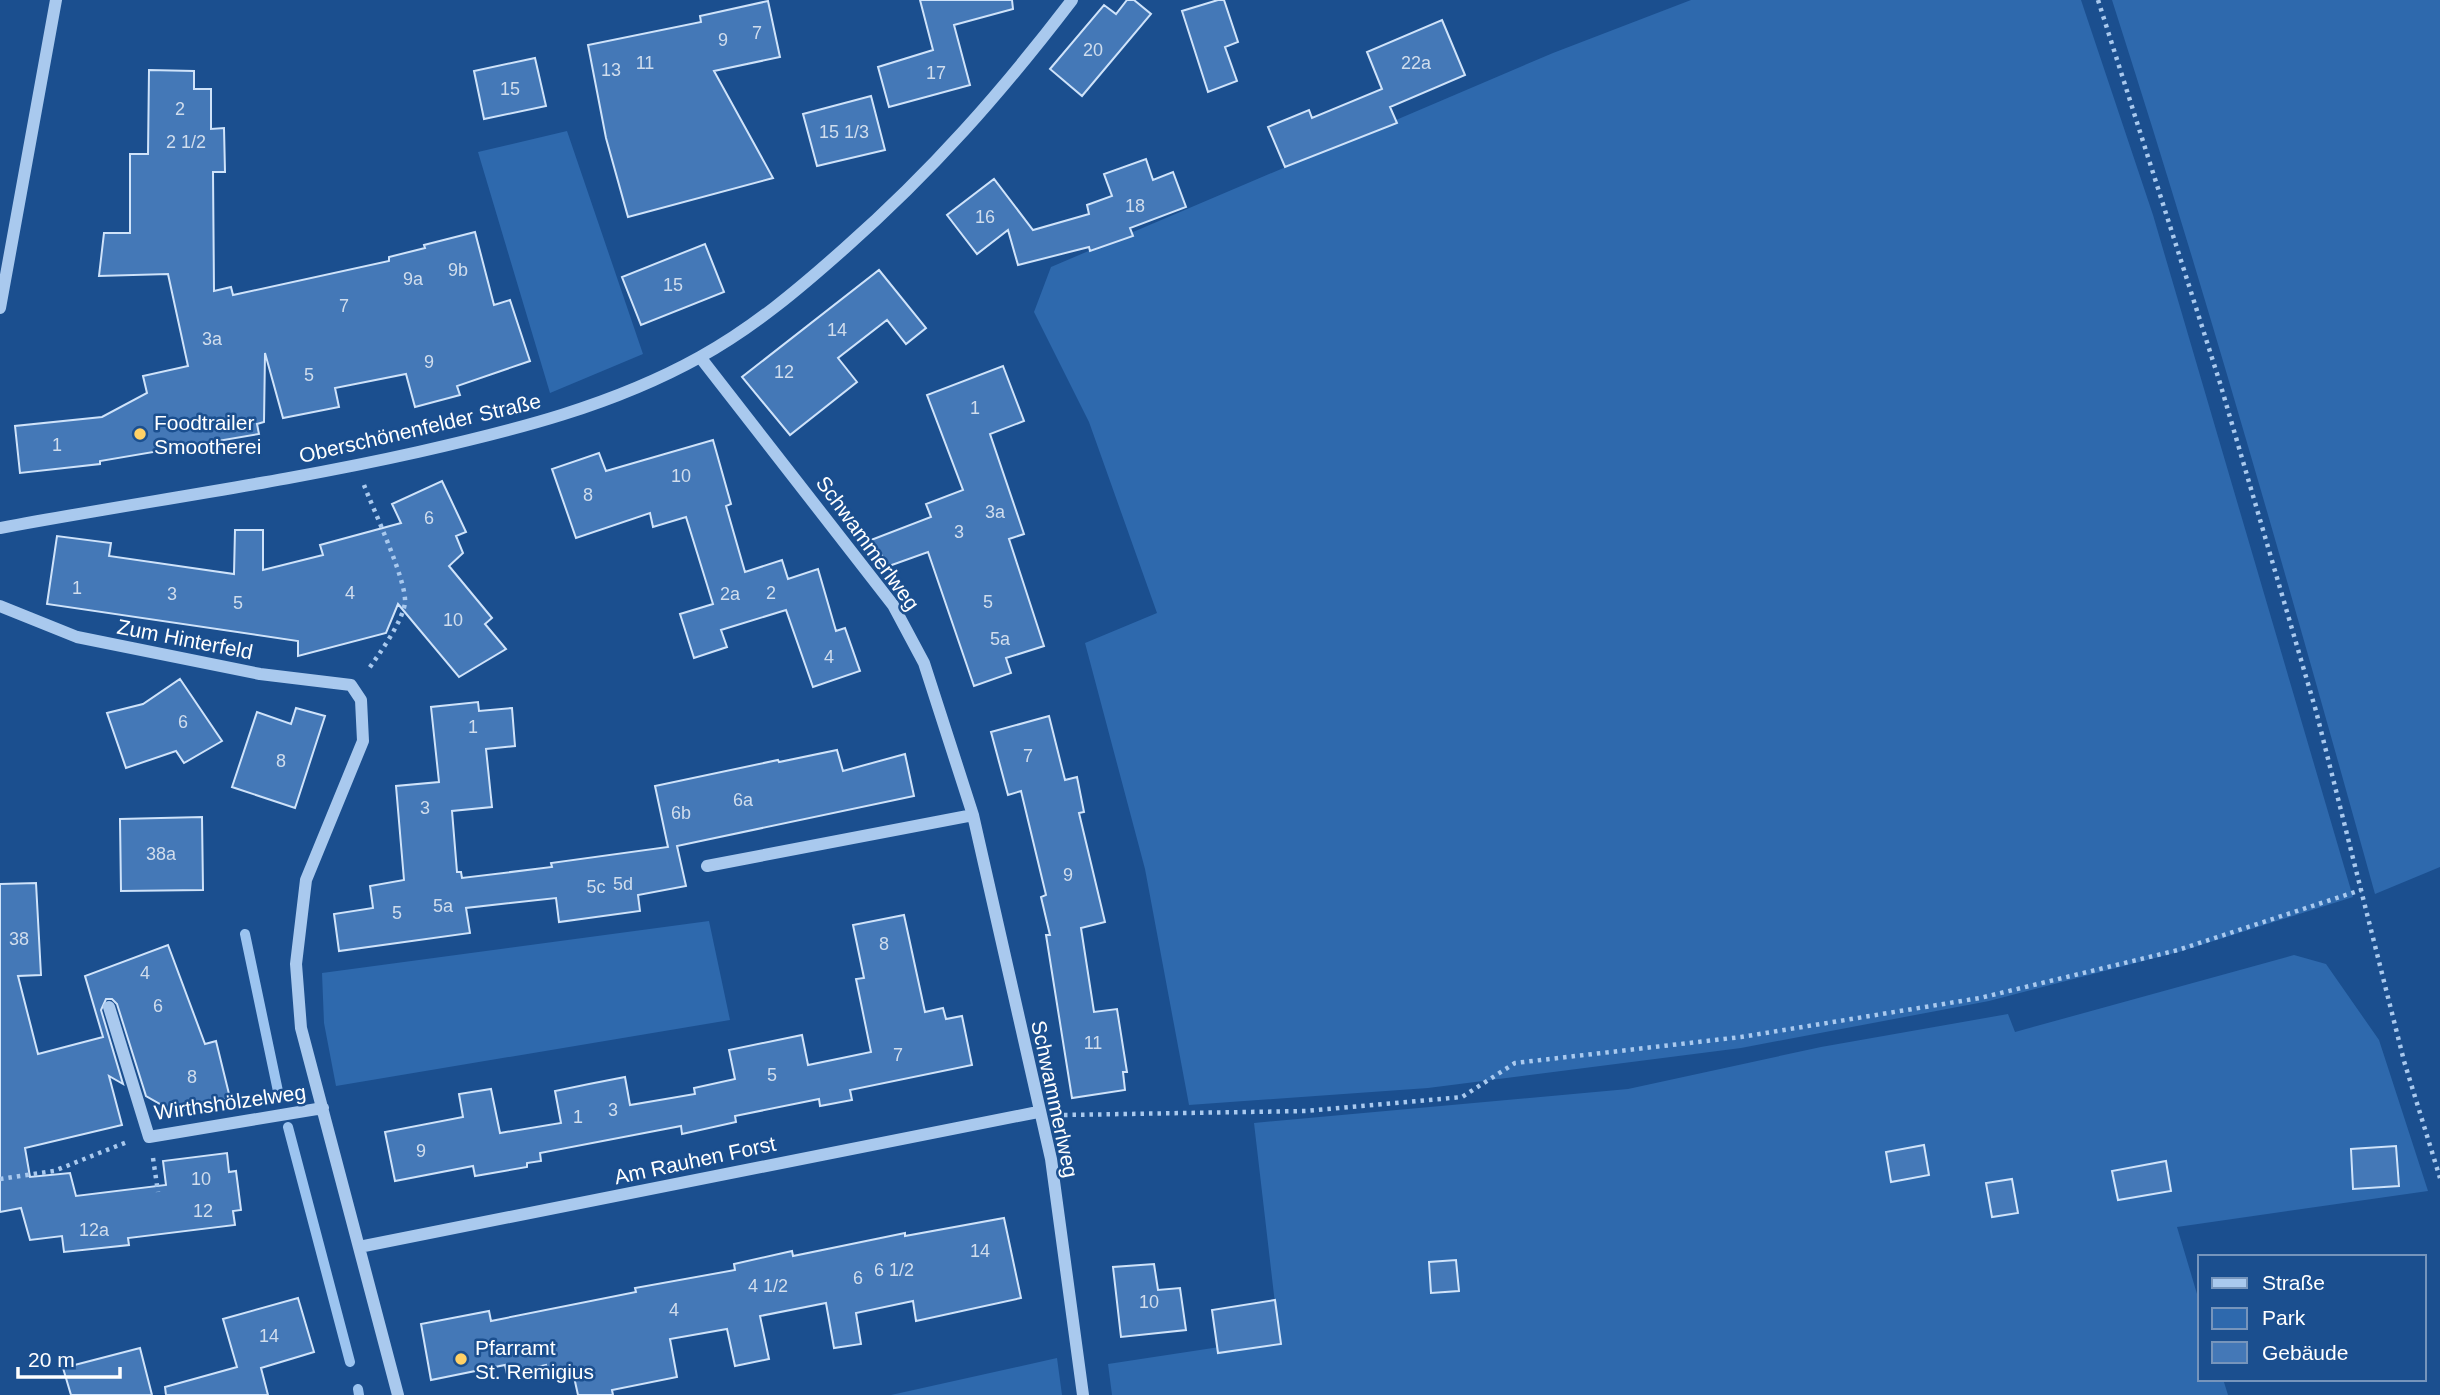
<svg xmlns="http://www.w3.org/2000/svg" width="2440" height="1395" viewBox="0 0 2440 1395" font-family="Arial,sans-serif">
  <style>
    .green { fill: #2e69ad }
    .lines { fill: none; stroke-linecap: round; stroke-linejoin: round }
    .stream { stroke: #9cc4f0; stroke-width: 10 }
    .building { fill: #4478b7; stroke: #cfe3fa; stroke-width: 2 }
    .path { stroke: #a9c9ee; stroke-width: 4.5; stroke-dasharray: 3.5 5; stroke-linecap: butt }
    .minor { stroke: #a9c9ee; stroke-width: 12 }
    .poi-dot { fill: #ffd166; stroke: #1b4f8f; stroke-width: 2.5 }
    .labels { text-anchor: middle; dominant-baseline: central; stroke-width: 5; stroke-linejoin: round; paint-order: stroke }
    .number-label { font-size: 18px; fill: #d0dded }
    .poi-label { font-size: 21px; fill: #fff; stroke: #1b4f8f; text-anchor: start }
    .street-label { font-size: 21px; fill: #fff; stroke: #1b4f8f }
  </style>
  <rect width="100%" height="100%" fill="#1b4f8f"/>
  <path class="green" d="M1691,0h390l72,215 200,682 -171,54 -193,50 -248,47 -313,40 -239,17 -44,-236 -60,-226 72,-30 -68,-191 -55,-110 17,-45 502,-214z
    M2112,0h328v867l-65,27c-83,-299 -168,-598 -263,-894z
    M567,131l76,223 -93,39 -72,-241z
    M709,921l21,99 -394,66 -12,-63 -2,-50z
    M2294,955l32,9 53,76 49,151 -251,36 23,77v75h23l5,16h-1116l-4,-31 171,-26 -25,-215 374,-34 193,-42 187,-33 7,18z
    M1057,1358l5,37h-171z"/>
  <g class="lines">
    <path class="stream" d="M245,934l34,162
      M288,1127l62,235
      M358,1389l1,6"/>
  </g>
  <path class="building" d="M920,0h92l1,9 -59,16 16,60 -81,22 -11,-40 55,-17z
    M1127,0h7l17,14 -69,82 -32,-27 54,-64 12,9z
    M1218,0h6l14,42 -13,5 12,34 -29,11 -26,-81z
    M768,1l12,56 -66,14 59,107 -145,39 -22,-79 -18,-93 113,-23 -1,-6z
    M1442,20l23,55 -75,32 7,16 -112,44 -17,-40 41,-17 3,8 70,-29 -15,-37z
    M535,58l11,48 -62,13 -10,-48z
    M149,70l45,1v18h17v40l13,-1 1,44h-12l1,119 17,-4 2,8 156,-34v-4l36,-9 -1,-3 51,-13 19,73 16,-5 20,61 -73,25 3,9 -45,12 -9,-33 -71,14 4,19 -56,11 -18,-65 -1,69 -7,2 2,10 -159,27v3l-80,9 -5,-47 87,-9 45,-24 -4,-17 45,-10 -20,-92 -69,2 5,-43h26v-79h18z
    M871,96l14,54 -68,16 -14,-52z
    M1146,159l7,21 20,-8 13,35 -56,21 3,8 -43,15 -1,-4 -71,18 -10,-35 -31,24 -30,-39 47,-36 39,51 56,-16 -2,-9 25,-9 -8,-22z
    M705,244l19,48 -83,33 -19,-48z
    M879,270l47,58 -20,16 -19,-24 -49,38 19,24 -67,53 -48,-58z
    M1003,366l21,55 -34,13 34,100 -15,5 35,107 -38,12 5,15 -37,13 -46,-134 -39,14 -18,-26 60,-23 -5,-13 37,-14 -36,-95z
    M713,440l18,64 -5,2 19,66 37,-12 6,19 30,-10 18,62 9,-3 15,43 -47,16 -27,-77 -65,20 6,17 -33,11 -14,-44 33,-10 -27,-87 -33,10 -3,-14 -74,25 -24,-69 47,-16 7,18z
    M442,481l24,51 -10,4 7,17 -14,13 43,52 -7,6 21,25 -47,28 -61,-73 -12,29 -88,23v-15l-251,-37 10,-68 54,7 -2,13 125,18 1,-44h28v40l60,-15 -3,-10 81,-22 -9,-19z
    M180,679l42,62 -38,22 -8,-12 -50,17 -19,-55 36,-9z
    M478,702l1,9 33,-3 3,38 -29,3 6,58 -40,4 5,61h4l1,6 90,-11 -1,-4 117,-16 -13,-61 123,-26 1,2 58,-12 6,21 62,-17 9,42 -237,50 9,40 -48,9 2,16 -81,11 -3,-24 -90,10 4,25 -131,18 -5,-37 39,-6 -3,-22 34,-6 -8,-94 43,-4 -8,-75z
    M296,708l29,8 -30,92 -63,-21 25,-75 34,12z
    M1049,716l16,64 12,-3 7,35 -5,1 26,109 -24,6 13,84 23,-3 10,63h-4l2,18 -53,8 -26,-163h4l-9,-38 5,-2 -25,-104 -13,4 -17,-63z
    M202,817l1,73 -82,1 -1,-72z
    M36,883l5,92 -23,1 20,78 65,-17 -18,-61 83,-31 37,99 11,-3 14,57 -56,14 -28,-16 -29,-92 -5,-5h-6l-5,11 22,74 -14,-8 13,49 -97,23 5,29 40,-4 6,23 90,-11 -3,-24 64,-8 2,19 7,-1 5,39 -8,1 2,14 -107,13 1,7 -65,7 -2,-16 -32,4 -9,-32 -21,4v-328z
    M904,915l21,97 18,-4 3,11 16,-3 10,49 -122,25 2,10 -32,6 -1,-7 -84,17 1,6 -54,12 -1,-8 -141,27 1,8 -14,2v4l-52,9 -2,-10 -78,15 -10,-49 78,-15 -4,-23 32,-5 9,44 61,-10 -6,-32 34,-7 36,-7 5,28 65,-11 -1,-6 41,-9 -6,-29 73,-15 6,30 63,-13 -15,-73 8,-1 -11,-53z
    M1924,1145l5,30 -38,7 -5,-30z
    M2396,1146l3,40 -46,3 -2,-40z
    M2166,1161l5,30 -53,9 -6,-29z
    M2012,1179l6,34 -26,4 -6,-34z
    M1004,1218l17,80 -105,23 -3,-20 -57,12 5,31 -27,4 -8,-45 -66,13 9,43 -34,7 -8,-37 -57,10 7,38 -65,13 1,5h-35l-6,-27 -24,5 -2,-8 -39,9 -2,-9 -74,15 -10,-56 68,-13 2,10 145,-29 -1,-4 100,-18 -1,-6 58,-13 1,5 112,-23v3z
    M1456,1260l3,31 -28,2 -2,-31z
    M1154,1264l4,26 22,-2 6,42 -65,7 -8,-70z
    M298,1298l16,54 -53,16 7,27h-102l-1,-8 72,-20 -14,-48z
    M1275,1300l6,44 -63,9 -6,-43z
    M140,1348l12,47h-81l-8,-27z"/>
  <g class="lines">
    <path class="path" d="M2098,0l122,383 96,328 88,350 36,117
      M364,485c9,24 43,96 41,118 -3,20 -26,51 -37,67
      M1064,1115l242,-4 156,-14 53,-34 226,-26 239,-39 198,-48 183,-60
      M153,1158l5,34
      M0,1179l54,-8 73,-29"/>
    <path class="minor" d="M0,308l56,-308
      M700,357l193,248 31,58 49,152 78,344 32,236
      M0,528c139,-26 280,-45 418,-76 97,-22 194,-46 282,-95 53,-29 100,-69 145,-109 87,-77 156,-155 227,-248
      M0,606l77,31 183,37 91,11 10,15 2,41 -57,139 -10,84 5,64 97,367
      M707,866l266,-51
      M109,1007l40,130 174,-29
      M359,1247l679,-135"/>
  </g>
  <g class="poi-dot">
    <circle cx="140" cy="434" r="7"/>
    <circle cx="461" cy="1359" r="7"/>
  </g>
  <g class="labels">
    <g class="number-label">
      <text x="757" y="33">7</text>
      <text x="723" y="40">9</text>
      <text x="1093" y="50">20</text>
      <text x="645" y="63">11</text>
      <text x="1416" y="63">22a</text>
      <text x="611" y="70">13</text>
      <text x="936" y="73">17</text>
      <text x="510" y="89">15</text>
      <text x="180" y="109">2</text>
      <text x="844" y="132">15 1/3</text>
      <text x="186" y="142">2 1/2</text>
      <text x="1135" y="206">18</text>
      <text x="985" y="217">16</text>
      <text x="458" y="270">9b</text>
      <text x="413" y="279">9a</text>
      <text x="673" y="285">15</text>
      <text x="344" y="306">7</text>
      <text x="837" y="330">14</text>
      <text x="212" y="339">3a</text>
      <text x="429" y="362">9</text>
      <text x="784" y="372">12</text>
      <text x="309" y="375">5</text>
      <text x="975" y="408">1</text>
      <text x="57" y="445">1</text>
      <text x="681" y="476">10</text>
      <text x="588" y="495">8</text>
      <text x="995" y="512">3a</text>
      <text x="429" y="518">6</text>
      <text x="959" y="532">3</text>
      <text x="77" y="588">1</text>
      <text x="350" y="593">4</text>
      <text x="771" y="593">2</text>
      <text x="172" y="594">3</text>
      <text x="730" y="594">2a</text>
      <text x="988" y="602">5</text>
      <text x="238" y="603">5</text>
      <text x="453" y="620">10</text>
      <text x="1000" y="639">5a</text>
      <text x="829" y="657">4</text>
      <text x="183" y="722">6</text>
      <text x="473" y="727">1</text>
      <text x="1028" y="756">7</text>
      <text x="281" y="761">8</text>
      <text x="743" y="800">6a</text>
      <text x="425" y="808">3</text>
      <text x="681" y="813">6b</text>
      <text x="161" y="854">38a</text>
      <text x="1068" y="875">9</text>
      <text x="623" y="884">5d</text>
      <text x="596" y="887">5c</text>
      <text x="443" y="906">5a</text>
      <text x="397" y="913">5</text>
      <text x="19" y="939">38</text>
      <text x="884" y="944">8</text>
      <text x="145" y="973">4</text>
      <text x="158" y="1006">6</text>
      <text x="1093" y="1043">11</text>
      <text x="898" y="1055">7</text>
      <text x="772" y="1075">5</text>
      <text x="192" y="1077">8</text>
      <text x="613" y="1110">3</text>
      <text x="578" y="1117">1</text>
      <text x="421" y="1151">9</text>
      <text x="201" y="1179">10</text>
      <text x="203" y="1211">12</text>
      <text x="94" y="1230">12a</text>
      <text x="980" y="1251">14</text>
      <text x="894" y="1270">6 1/2</text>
      <text x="858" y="1278">6</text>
      <text x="768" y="1286">4 1/2</text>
      <text x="1149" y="1302">10</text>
      <text x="674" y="1310">4</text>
      <text x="269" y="1336">14</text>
    </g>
    <g class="poi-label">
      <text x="154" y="422">Foodtrailer<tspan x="154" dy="24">Smootherei</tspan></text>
      <text x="475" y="1347">Pfarramt<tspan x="475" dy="24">St. Remigius</tspan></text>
    </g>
    <g class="street-label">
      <text transform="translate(420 428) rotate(-13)">Oberschönenfelder Straße</text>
      <text transform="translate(868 543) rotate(54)">Schwammerlweg</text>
      <text transform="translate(185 639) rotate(11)">Zum Hinterfeld</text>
      <text transform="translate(1055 1099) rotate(78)">Schwammerlweg</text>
      <text transform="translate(230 1102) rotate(-8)">Wirthshölzelweg</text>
      <text transform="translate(695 1160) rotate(-12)">Am Rauhen Forst</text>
    </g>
  </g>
  <rect x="2198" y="1255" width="228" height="126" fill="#1b4f8f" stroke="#7695bc" stroke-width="2"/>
  <rect x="2212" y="1278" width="35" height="10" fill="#a9c9ee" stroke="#7695bc" stroke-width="2"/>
  <text x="2262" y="1290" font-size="21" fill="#ffffff">Straße</text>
  <rect x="2212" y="1308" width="35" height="21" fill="#2e69ad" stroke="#7695bc" stroke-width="2"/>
  <text x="2262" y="1325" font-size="21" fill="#ffffff">Park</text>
  <rect x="2212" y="1342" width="35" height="21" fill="#4478b7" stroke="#7695bc" stroke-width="2"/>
  <text x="2262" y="1360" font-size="21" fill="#ffffff">Gebäude</text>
  <path d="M18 1367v10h102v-10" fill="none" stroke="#ffffff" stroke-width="3.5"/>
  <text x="28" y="1367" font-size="21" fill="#ffffff" stroke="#1b4f8f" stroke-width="5" paint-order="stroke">20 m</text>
</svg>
